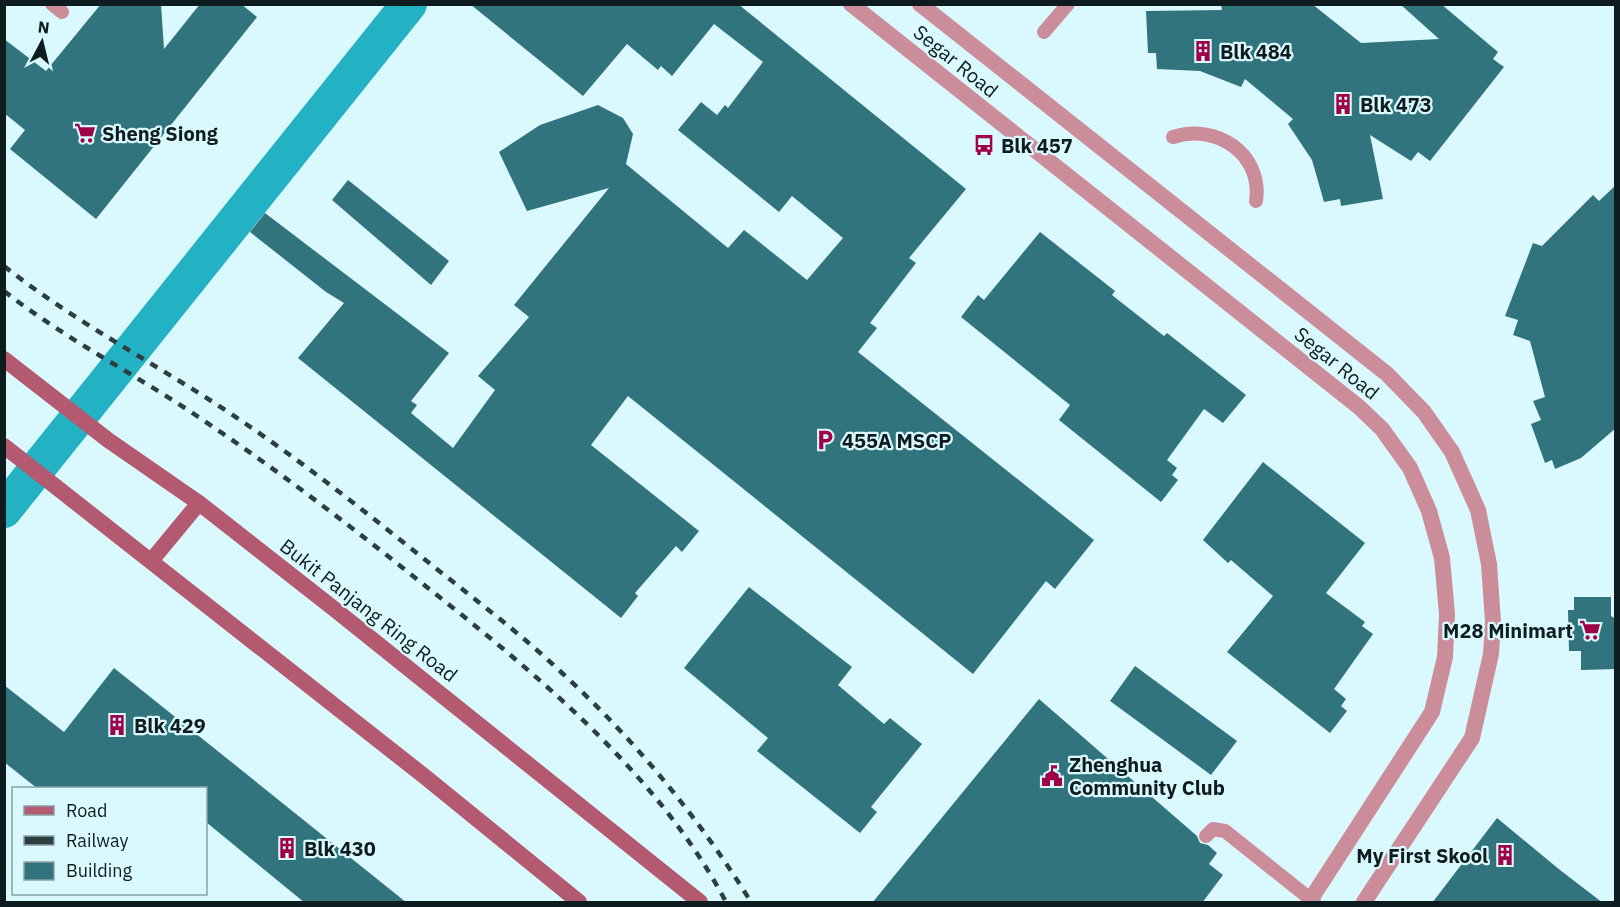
<svg xmlns="http://www.w3.org/2000/svg" width="1620" height="907" viewBox="0 0 1620 907" font-family="'IBM Plex Sans',sans-serif">
  <style>
    .lines { fill: none; stroke-linecap: round; stroke-linejoin: round }
    .canal { stroke: #23b2c4; stroke-width: 36 }
    .building { fill: #31747e }
    .service { stroke: #cc8d9a; stroke-width: 14 }
    .tertiary { stroke: #cc8d9a; stroke-width: 16 }
    .secondary { stroke: #b45a70; stroke-width: 16 }
    .rail { stroke: #2d3e41; stroke-width: 4.5; stroke-dasharray: 8 8; stroke-linecap: butt }
    .labels { text-anchor: middle; dominant-baseline: central; stroke-width: 4.5; stroke-linejoin: round; paint-order: stroke }
    .poi-label { font-size: 20px; font-weight: bold; fill: #0e1c1f; stroke: #daf9fe; text-anchor: start }
    .street-label { font-size: 20px; fill: #0e1c1f; stroke: #daf9fe }
  </style>
  <rect width="100%" height="100%" fill="#daf9fe"/>
  <g class="lines">
    <path class="canal" d="M4,510l405,-506"/>
  </g>
  <path class="building" d="M101,4h60l3,45 36,-45h41l16,13 -161,202 -86,-70 15,-19 -21,-17v-74l42,32z
    M470,4h268l228,185 -57,69 7,5 -46,60 7,5 -19,24 236,188 -39,49 -9,-8 -73,93 -345,-278 -37,49 108,86 -17,21 -6,-6 -41,47 3,3 -17,22 -323,-260 46,-55 -18,-11 -76,-60 15,-19 184,140 -38,48 6,4 -6,8 42,35 42,-58 -17,-14 51,-59 -15,-12 95,-117 -82,23 -28,-59 41,-27 58,-20 25,13 10,16 -7,30 102,84 16,-18 63,50 36,-42 -51,-42 -13,16 -101,-82 23,-28 16,13 8,-10 3,3 35,-46 -49,-38 -42,52 -11,-10 -3,4 -31,-26 -44,52z
    M1221,4h91l49,39 78,-4 -39,-35h41l57,48 -5,7 11,8 -74,94 -12,-9 -7,9 -41,-26 13,64 -42,7 -1,-7 -16,3 -12,-42 -24,-36 5,-5 -48,-40 -4,8 -41,-16 -43,-2 -1,-16h-8l-2,-42 76,-1z
    M348,180l101,81 -18,24 -99,-85z
    M1616,185v243l-35,30 -26,11 -3,-9 -7,3 -14,-39 10,-4 -8,-19 12,-4 -15,-56 -17,-6 5,-15 -13,-4 28,-73 9,3 51,-51 6,6z
    M1040,232l75,59 -3,4 52,41 3,-3 79,62 -23,28 -19,-14 -37,51 10,8 -5,7 6,5 -17,22 -102,-82 11,-15 -109,-88 17,-22 6,5z
    M1263,462l102,81 -39,50 39,29 -3,4 11,8 -39,55 12,10 -5,7 6,5 -17,22 -103,-81 46,-56 -42,-36 -3,3 -25,-23z
    M749,587l103,80 -14,18 46,39 6,-6 32,26 -51,63 6,5 -17,21 -103,-82 11,-13 -84,-70z
    M1574,597h37v19l5,3v50l-35,1v-19h-12l-1,-41h6z
    M1135,666l102,75 -26,34 -101,-74z
    M114,668l65,52 228,183h-102l-99,-81v-33h-168l-34,-27v-77l60,47z
    M1039,699l158,137 3,7 8,2 9,8 -8,11 14,11 -21,28h-330z
    M1497,818l63,52 43,33h-171z"/>
  <g class="lines">
    <path class="service" d="M52,4l10,8
      M1044,32l24,-28
      M1173,137c42,-14 90,16 83,64
      M1206,836l7,-7 12,2 89,71"/>
    <path class="tertiary" d="M851,4l508,403 23,22 28,39 19,43 13,47 5,56 -2,43 -13,55 -123,190
      M920,4l467,370 37,38 28,40 26,58 11,54 4,58 -2,32 -19,84 -108,164"/>
    <path class="secondary" d="M4,359l104,81 91,63 134,105 367,294
      M4,446l420,330 155,126
      M151,561l48,-58"/>
    <path class="rail" d="M4,266c76,60 162,103 242,158 63,43 122,90 182,138 45,36 92,71 134,111 73,67 137,145 189,229
      M4,291c60,47 127,81 190,123 81,54 158,113 234,174 111,88 231,187 298,314"/>
  </g>
  <defs>
    <symbol id="building-bare" viewBox="-9 -9 18 18"><path d="M-4-6H4V6H1V3H-1V6H-4ZM-2.5-4.3h1.7v1.8h-1.7ZM.8-4.3h1.7v1.8H.8ZM-2.5-1h1.7V.8h-1.7ZM.8-1h1.7V.8H.8Z" fill="#9f0247" stroke="#daf9fe" stroke-width="2.5" paint-order="stroke"/></symbol>
    <symbol id="supermarket-bare" viewBox="-9 -9 18 18"><path d="M-6-5.5h2.5l.6 2H6L4.5 2H-2.5L-4.4-4H-6ZM-1.5 3.2a1.3 1.3 0 1 0 .1 0ZM3 3.2a1.3 1.3 0 1 0 .1 0Z" fill="#9f0247" stroke="#daf9fe" stroke-width="2.5" paint-order="stroke"/></symbol>
    <symbol id="bus-bare" viewBox="-9 -9 18 18"><path d="M-5-6H5V4H4V6H2V4H-2V6H-4V4H-5ZM-3.5-4V0h7V-4ZM-3.5 1.2v1.5H-2V1.2ZM2 1.2v1.5H3.5V1.2Z" fill="#9f0247" stroke="#daf9fe" stroke-width="2.5" paint-order="stroke"/></symbol>
    <symbol id="parking-bare" viewBox="-9 -9 18 18"><path d="M-3.5-5.5H1a3.5 3.5 0 0 1 0 7H-1V5.5H-3.5ZM-1-3.4V-.6H.8a1.4 1.4 0 0 0 0-2.8Z" fill="#9f0247" stroke="#daf9fe" stroke-width="2.5" paint-order="stroke"/></symbol>
    <symbol id="civic-bare" viewBox="-9 -9 18 18"><path d="M-.6-6.5H3V-4.5H.6V-3L4-1V1h2V6H-6V1h2V-1L-.6-3ZM-1.2 2.5V6h2.4V2.5Z" fill="#9f0247" stroke="#daf9fe" stroke-width="2.5" paint-order="stroke"/></symbol>
  </defs>
  <g fill-rule="evenodd">
    <use href="#building-bare" x="1188" y="36" width="30" height="30"/>
    <use href="#building-bare" x="1328" y="89" width="30" height="30"/>
    <use href="#supermarket-bare" x="70" y="118" width="30" height="30"/>
    <use href="#bus-bare" x="969" y="130" width="30" height="30"/>
    <use href="#parking-bare" x="810" y="425" width="30" height="30"/>
    <use href="#supermarket-bare" x="1575" y="615" width="30" height="30"/>
    <use href="#building-bare" x="102" y="710" width="30" height="30"/>
    <use href="#civic-bare" x="1037" y="761" width="30" height="30"/>
    <use href="#building-bare" x="272" y="833" width="30" height="30"/>
    <use href="#building-bare" x="1490" y="840" width="30" height="30"/>
  </g>
  <g class="labels">
    <g class="poi-label">
      <text x="1220" y="51">Blk 484</text>
      <text x="1360" y="104">Blk 473</text>
      <text x="102" y="133">Sheng Siong</text>
      <text x="1001" y="145">Blk 457</text>
      <text x="842" y="440">455A MSCP</text>
      <text x="1573" y="630" text-anchor="end">M28 Minimart</text>
      <text x="134" y="725">Blk 429</text>
      <text x="1069" y="764">Zhenghua<tspan x="1069" dy="23">Community Club</tspan></text>
      <text x="304" y="848">Blk 430</text>
      <text x="1488" y="855" text-anchor="end">My First Skool</text>
    </g>
    <g class="street-label">
      <text transform="translate(956 61) rotate(39)">Segar Road</text>
      <text transform="translate(1337 363) rotate(39)">Segar Road</text>
      <text transform="translate(369 610) rotate(38)">Bukit Panjang Ring Road</text>
    </g>
  </g>
  <rect width="1620" height="907" fill="none" stroke="#0e1c1f" stroke-width="12"/>
  <rect x="12" y="787" width="195" height="108" fill="#daf9fe" stroke="#88a1a5" stroke-width="1.5"/>
  <rect x="24" y="806" width="30" height="9" fill="#b45a70" stroke="#88a1a5" stroke-width="1.5"/>
  <text x="66" y="817" font-size="18" fill="#0e1c1f">Road</text>
  <rect x="24" y="836" width="30" height="9" fill="#2d3e41" stroke="#88a1a5" stroke-width="1.5"/>
  <text x="66" y="847" font-size="18" fill="#0e1c1f">Railway</text>
  <rect x="24" y="862" width="30" height="18" fill="#31747e" stroke="#88a1a5" stroke-width="1.5"/>
  <text x="66" y="877" font-size="18" fill="#0e1c1f">Building</text>
  <g transform="translate(42 42) rotate(7)" stroke="#daf9fe" stroke-width="4.5" paint-order="stroke">
  <path d="M0-4.5L10 22L0 15L-10 22Z" fill="#0e1c1f"/>
  <text y="-9" font-size="16" font-weight="bold" text-anchor="middle" fill="#0e1c1f">N</text>
  </g>
</svg>
